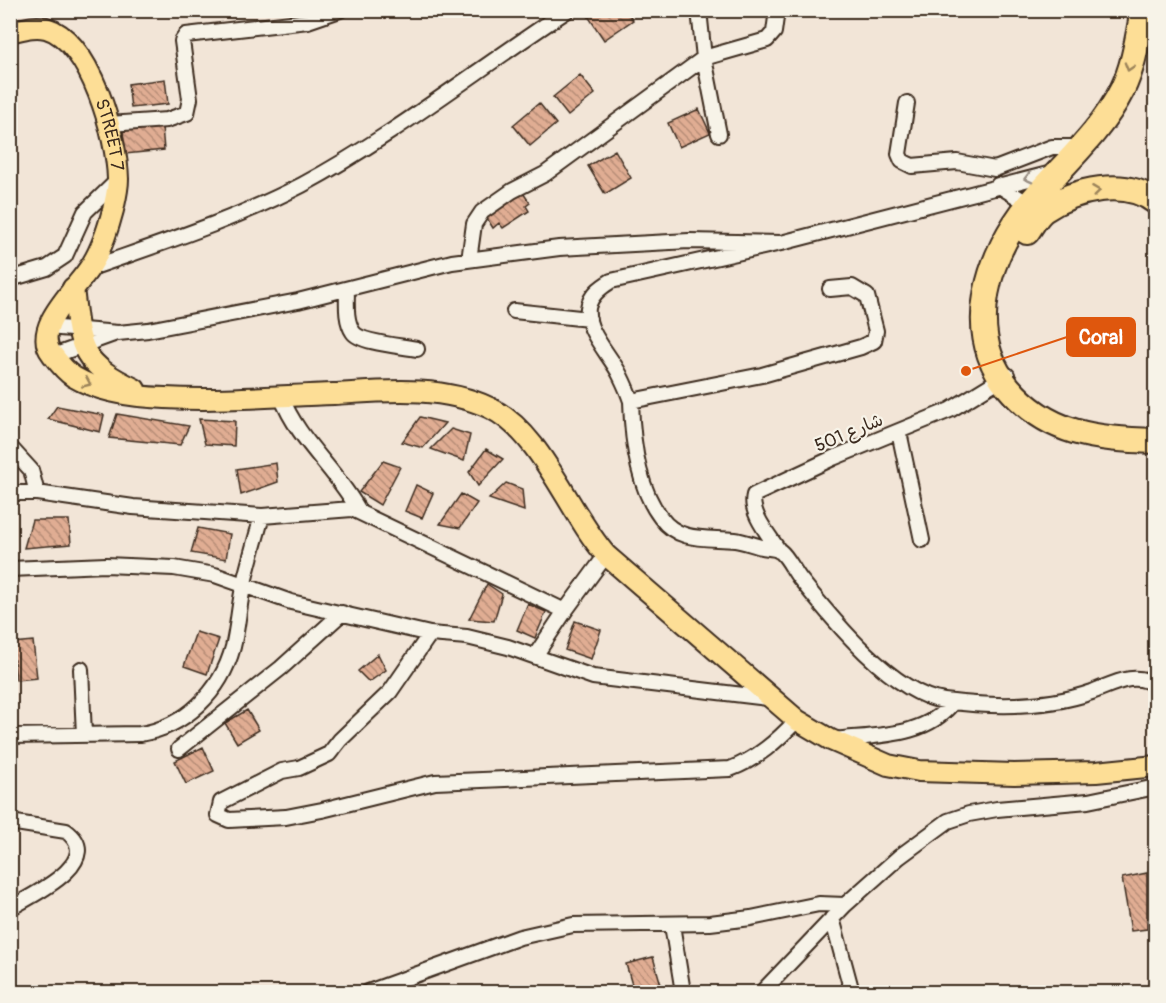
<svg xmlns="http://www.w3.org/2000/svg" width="1166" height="1003" viewBox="0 0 1166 1003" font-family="Pangolin,'Playpen Sans Arabic',sans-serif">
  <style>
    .building { fill: url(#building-back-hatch); stroke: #3b2a1e; stroke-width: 1.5 }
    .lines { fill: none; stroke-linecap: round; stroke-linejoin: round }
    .minor-casing { stroke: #3b2a1e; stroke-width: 18 }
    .primary-casing { stroke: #3b2a1e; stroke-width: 24 }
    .motorway-casing { stroke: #3b2a1e; stroke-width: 28 }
    .minor { stroke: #f7f3e8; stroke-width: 14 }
    .primary { stroke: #fdde96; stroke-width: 20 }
    .motorway { stroke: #fdde96; stroke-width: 24 }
    .oneway { stroke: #9c845a }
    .oneway2 { stroke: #998e83 }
    .labels { text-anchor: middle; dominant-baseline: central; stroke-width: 4.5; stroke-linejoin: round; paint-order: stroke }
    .street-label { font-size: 18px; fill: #3b2a1e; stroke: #f7f3e8 }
    .leader { fill: none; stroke: #df570d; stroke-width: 2 }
    .callout-dot { fill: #df570d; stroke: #f7f3e8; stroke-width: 2 }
    .callout { fill: #df570d; stroke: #df570d; stroke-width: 2 }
    .callout-label { font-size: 20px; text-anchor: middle; font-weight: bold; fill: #fff }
  </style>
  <defs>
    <pattern id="building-back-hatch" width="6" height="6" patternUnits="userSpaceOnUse" patternTransform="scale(1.5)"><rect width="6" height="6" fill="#e0ad93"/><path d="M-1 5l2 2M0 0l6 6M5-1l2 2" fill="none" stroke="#b78d77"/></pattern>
  </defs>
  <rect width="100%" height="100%" fill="#f2e5d7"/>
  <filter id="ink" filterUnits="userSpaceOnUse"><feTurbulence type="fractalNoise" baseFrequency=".0167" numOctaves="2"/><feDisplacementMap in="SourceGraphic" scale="12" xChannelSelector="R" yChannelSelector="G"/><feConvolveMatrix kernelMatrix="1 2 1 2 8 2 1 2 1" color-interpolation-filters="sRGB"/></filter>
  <g filter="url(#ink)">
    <path class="building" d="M590,10h36l7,10 -29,20 -18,-27z
      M580,75l15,19 -27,22 -15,-19z
      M165,79l3,25 -37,4 -3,-24z
      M539,103l17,21 -26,22 -17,-21z
      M699,109l11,24 -31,14 -11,-24z
      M162,127l2,23 -39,4 -2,-23z
      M615,150l16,28 -26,16 -17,-28z
      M521,190l9,13 -4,3 3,5 -26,17 -4,-5 -6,5 -8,-13z
      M57,406l47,9 -4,17 -52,-13z
      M117,414l72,12 -9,19 -71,-7z
      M420,417l25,6 -22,25 -21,-6z
      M199,419l36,2 -1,25 -29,-2z
      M451,429l19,6 -6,26 -33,-12z
      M486,449l17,10 -25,27 -9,-14z
      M383,461l17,6 -20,38 -21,-13z
      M276,463l2,19 -37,13 -4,-26z
      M506,483l16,6 2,22 -35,-12z
      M416,485l17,8 -11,25 -17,-7z
      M461,494l16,9 -17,25 -20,-4z
      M32,520h37l2,24 -47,4z
      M198,528l32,6 -4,25 -35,-6z
      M487,584l15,10 -8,27 -25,-2z
      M528,604l18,8 -11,26 -18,-8z
      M575,621l26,9 -10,29 -26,-9z
      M196,632l23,7 -12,35 -23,-8z
      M33,641l4,37 -21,2 -4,-37z
      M378,654l8,16 -17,12 -11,-11z
      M247,710l12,20 -22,13 -12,-20z
      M203,747l11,24 -28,13 -11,-23z
      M1147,873v56l-16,2 -9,-53z
      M653,957l10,35h-29l-8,-28z"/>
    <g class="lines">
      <defs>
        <path id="minor" d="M699,10l5,48 63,-18 7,-8 3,-22
          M907,103l-8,51 3,7 10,5 45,-4 38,7 57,-22h28
          M109,124l58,-4 20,-7 3,-14 -8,-58 4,-6 122,-14 32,-11
          M998,185l37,23
          M469,260l5,-36 8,-12 30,-21 33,-17 159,-116 15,76
          M91,268c71,-25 143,-48 211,-83 93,-50 177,-117 266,-175
          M10,279l37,-11 18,-12 20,-44 33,-32
          M347,289c0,14 -2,31 6,43 7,11 50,14 64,17
          M830,289l22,-2 15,9 9,35 -2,10 -13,6 -99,28 -131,26c1,38 6,86 30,117 18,25 47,19 74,22 9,1 18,5 27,7 5,1 14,1 18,4 8,6 14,21 21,29 31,39 92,114 143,121 47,6 103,7 148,-9 21,-8 44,-22 64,-6
          M514,311l75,8
          M48,327l70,6 30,-3 150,-29 154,-39 107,-14 130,-7 92,2
          M53,356l61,-22
          M281,396c17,45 56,74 78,115
          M631,401c-3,-9 -7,-18 -11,-26 -9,-19 -35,-44 -32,-67 2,-13 13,-21 23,-27l170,-38 275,-71
          M899,432l23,108
          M10,447l21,23 6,23
          M10,493h27l96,14 129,9 90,-7 213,102 41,-56
          M779,551c-9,-15 -30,-38 -25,-56l79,-37 117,-48 57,-35
          M10,569l96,-4 68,3 41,7 76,27 139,32 37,3 41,10 85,30 175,21
          M430,634l-40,58 -50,48 -11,14 -30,14 -17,3 -61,31 -3,13 11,5 57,-3 36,-7 113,-28 295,-13c27,-10 47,-28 67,-49
          M535,656l30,-45
          M81,669l3,66
          M10,736l130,-2c45,-7 81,-42 93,-87 5,-20 6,-43 11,-64 5,-22 12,-45 18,-67
          M834,740c41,-5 92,-2 119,-38
          M179,749l102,-81 61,-55
          M10,822l56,9c41,30 -35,65 -56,77
          M832,918l20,74
          M672,925l11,67
          M368,992l152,-55 53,-12 137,-2 41,-5 68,-14 26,1
          M762,992l83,-87 54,-48 49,-36 21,-7 28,-5 91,-8 68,-14"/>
        <g id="primary">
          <path id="s1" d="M10,32c13,-3 24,-7 36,-4 45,13 71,110 72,151 0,10 -3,22 -5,31 -5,19 -11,38 -21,54 -12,22 -62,63 -40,90 6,8 14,18 22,23 27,16 61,20 91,21 57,3 113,-2 169,-4 52,-3 107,-9 156,14 52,25 78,104 116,147l191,165 34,20 57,25 31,6 95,3 82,-2 60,-6"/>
          <path d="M73,288c7,59 5,74 62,101"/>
        </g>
        <path id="motorway" d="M1143,10c-5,26 -9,56 -21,80 -22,44 -61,76 -92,113 -41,50 -68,128 -22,184 40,48 88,52 148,54
          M1027,232c5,-7 10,-17 17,-22 30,-20 81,-33 112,-8"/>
      </defs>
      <use href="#minor" class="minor-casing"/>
      <use href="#primary" class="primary-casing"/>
      <use href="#motorway" class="motorway-casing"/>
      <use href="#minor" class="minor"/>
      <use href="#primary" class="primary"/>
      <use href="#motorway" class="motorway"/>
    </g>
    <defs><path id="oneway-chevron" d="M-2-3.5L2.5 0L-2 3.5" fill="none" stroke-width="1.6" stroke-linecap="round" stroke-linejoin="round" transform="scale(1.5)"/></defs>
    <g class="oneway">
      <use href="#oneway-chevron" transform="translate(1129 67) rotate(107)"/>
      <use href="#oneway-chevron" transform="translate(1096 191) rotate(-7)"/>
      <use href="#oneway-chevron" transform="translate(87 383) rotate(24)"/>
    </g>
    <use class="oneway2" href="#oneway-chevron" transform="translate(1028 178) rotate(166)"/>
  </g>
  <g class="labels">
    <g class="street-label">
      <text stroke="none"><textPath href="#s1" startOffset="166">STREET 7</textPath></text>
      <text transform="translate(849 433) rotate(-23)">شارع 501</text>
    </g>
  </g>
  <path class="leader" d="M966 371L1067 337"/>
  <circle class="callout-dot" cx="966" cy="371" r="6"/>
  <rect class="callout" x="1067" y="318" width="68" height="38" rx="6"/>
  <g class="callout-label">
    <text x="1101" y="344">Coral</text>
  </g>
  <rect width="1166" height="1003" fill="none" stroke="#f7f3e8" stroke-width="36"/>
  <rect x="18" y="18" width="1130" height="967" fill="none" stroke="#3b2a1e" stroke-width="2" filter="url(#ink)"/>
</svg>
